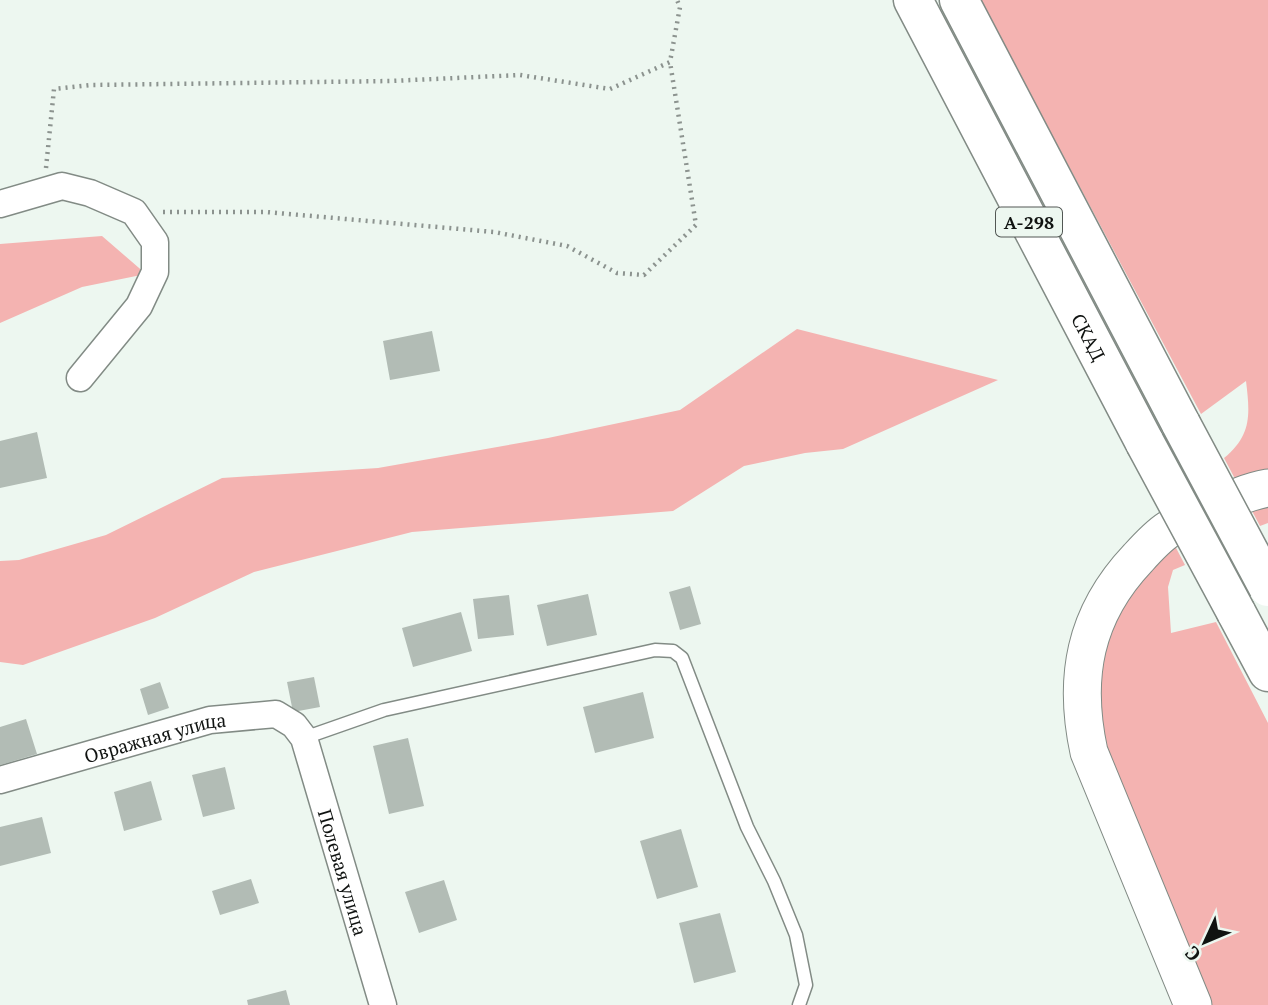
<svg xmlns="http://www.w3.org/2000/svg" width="1268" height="1005" viewBox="0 0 1268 1005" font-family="'PT Serif',serif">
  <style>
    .green { fill: #f4b3b1 }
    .building { fill: #b2bcb5 }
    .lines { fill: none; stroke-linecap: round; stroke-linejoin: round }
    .service-casing { stroke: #828b85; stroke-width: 15 }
    .minor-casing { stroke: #828b85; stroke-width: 29 }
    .secondary-casing { stroke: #828b85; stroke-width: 39 }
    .trunk-casing { stroke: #828b85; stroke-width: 41 }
    .path { stroke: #8c938f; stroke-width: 4.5; stroke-dasharray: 2 5; stroke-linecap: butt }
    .service { stroke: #fff; stroke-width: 12 }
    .minor { stroke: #fff; stroke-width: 26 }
    .secondary { stroke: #fff; stroke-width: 37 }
    .trunk { stroke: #fff; stroke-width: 38 }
    .trunk-bridge-casing { stroke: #828b85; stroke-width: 41; stroke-linecap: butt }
    .trunk-bridge { stroke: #fff; stroke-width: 38 }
    .labels { text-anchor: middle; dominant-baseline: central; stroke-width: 5; stroke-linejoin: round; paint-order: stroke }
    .shield { fill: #edf7f0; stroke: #525754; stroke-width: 2 }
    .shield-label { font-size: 18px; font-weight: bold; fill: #101311 }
    .street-label { font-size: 19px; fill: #101311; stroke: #edf7f0 }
  </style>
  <rect width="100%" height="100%" fill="#edf7f0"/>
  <path class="green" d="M980,0h288v523l-8,3 -36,-68c28,-23 26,-44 22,-77l-45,33z
    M102,236l44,38 -64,13 -82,36v-79z
    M797,329l201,51 -155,69 -38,4 -61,13 -71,45 -261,21 -158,40 -99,46 -132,47 -23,-3v-101l19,-1 87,-25 116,-57 156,-10 170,-30 132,-28z
    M1175,546l10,19 -12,5 -5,17 3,46 45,-11 52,101v282h-63l-102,-253 -8,-67 14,-55 29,-50z"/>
  <path class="building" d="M432,331l8,40 -50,9 -7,-39z
    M37,432l10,46 -47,10v-47z
    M690,586l11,38 -21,6 -11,-38z
    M588,594l9,41 -50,11 -10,-41z
    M509,595l5,40 -36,4 -5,-40z
    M461,612l11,39 -59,16 -11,-39z
    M314,677l6,30 -27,5 -6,-30z
    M160,682l9,26 -21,7 -8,-26z
    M643,692l11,46 -59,15 -12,-46z
    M26,719l11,35 -37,11v-38z
    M408,738l16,68 -35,8 -16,-68z
    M225,767l10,42 -32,8 -11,-42z
    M151,781l11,39 -38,11 -10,-39z
    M42,817l9,36 -51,13v-39z
    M681,829l17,58 -41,12 -17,-58z
    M251,879l8,24 -39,12 -8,-24z
    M444,880l13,40 -38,13 -14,-41z
    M720,913l16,59 -42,11 -15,-60z
    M286,990l4,15h-42l-1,-5z"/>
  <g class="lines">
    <defs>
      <path id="service" d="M304,738l80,-28 271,-60 18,1 9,7 65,169 27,54 22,54 10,50 -7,20"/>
      <g id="minor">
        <path d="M0,204l62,-18 28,7 44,19 21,30v30l-16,34 -59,72"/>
        <path id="s1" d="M0,780l210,-60 66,-6 18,11 10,13 79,267"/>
      </g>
      <path id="secondary" d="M1193,1005l-104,-253c-16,-74 -5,-137 49,-194 9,-10 20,-22 31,-29 12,-8 26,-13 39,-19 20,-9 38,-18 60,-22"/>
      <g id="trunk">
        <path id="s2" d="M913,0l232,443"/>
        <path d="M959,0l222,424"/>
        <path d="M1236,612l32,60"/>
      </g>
    </defs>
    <use href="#service" class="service-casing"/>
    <use href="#minor" class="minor-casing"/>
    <use href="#secondary" class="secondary-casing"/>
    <use href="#trunk" class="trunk-casing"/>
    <path class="path" d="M46,168l8,-79 37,-4 300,-4 129,-6 90,14 60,-27 10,-55 -3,-7
      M163,212h103l228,20 73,14 50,27 27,2 52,-50 -26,-163"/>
    <use href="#service" class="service"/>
    <use href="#minor" class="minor"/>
    <use href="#secondary" class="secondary"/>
    <use href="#trunk" class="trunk"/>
    <defs>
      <path id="trunk-bridge" d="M1181,424l87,163
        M1145,443l91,169"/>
    </defs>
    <use href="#trunk-bridge" class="trunk-bridge-casing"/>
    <use href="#trunk-bridge" class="trunk-bridge"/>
  </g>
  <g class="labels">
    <rect class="shield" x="996" y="207.5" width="66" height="29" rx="5"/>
    <g class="shield-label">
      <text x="1029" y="222">А-298</text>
    </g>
    <g class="street-label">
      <text stroke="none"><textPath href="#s2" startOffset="380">СКАД</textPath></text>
      <text stroke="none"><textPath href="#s1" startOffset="161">Овражная улица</textPath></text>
      <text stroke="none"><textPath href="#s1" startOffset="462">Полевая улица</textPath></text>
    </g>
  </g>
  <g transform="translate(1205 942) rotate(226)" stroke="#edf7f0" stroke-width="5" paint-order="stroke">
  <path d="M0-5L12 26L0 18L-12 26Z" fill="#101311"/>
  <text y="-10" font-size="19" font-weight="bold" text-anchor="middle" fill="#101311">С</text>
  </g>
</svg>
